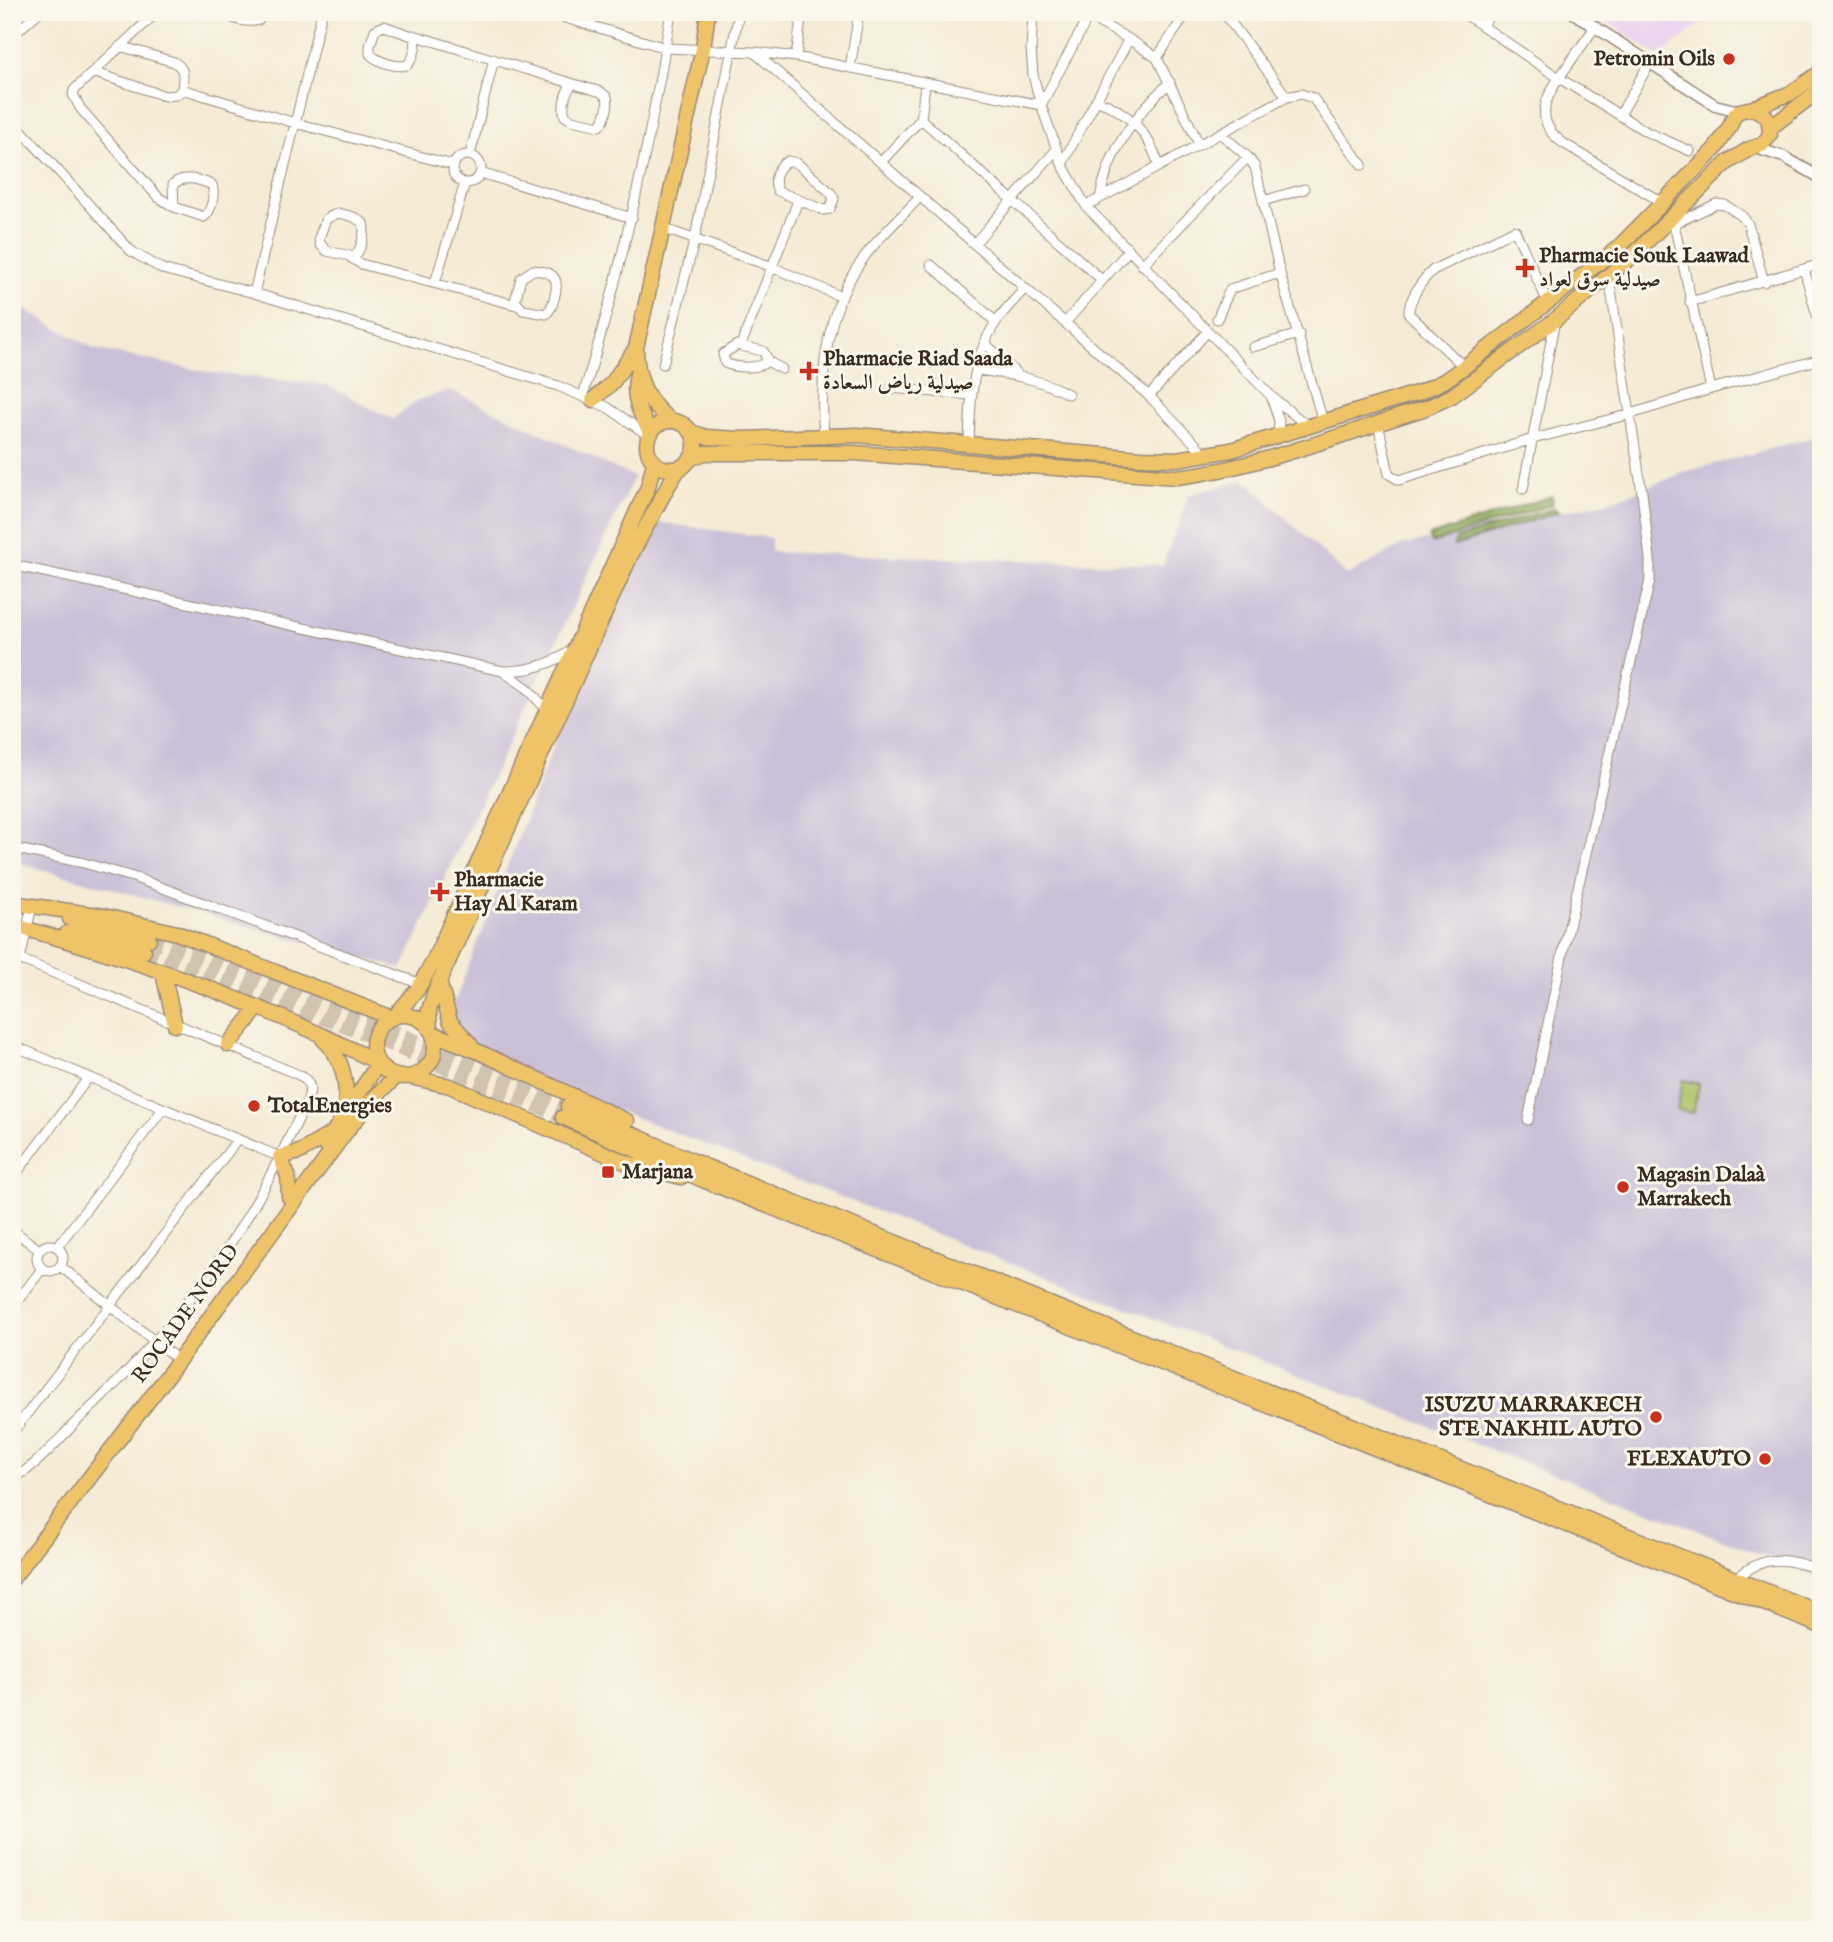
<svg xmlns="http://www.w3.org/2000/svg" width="1833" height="1942" viewBox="0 0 1833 1942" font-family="'IM FELL English',Amiri,serif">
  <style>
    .built { fill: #e8d2ee }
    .industrial { fill: #c9bfd7 }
    .green { fill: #adc267; stroke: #747642; stroke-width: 2 }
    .forest { fill: #8aa85c; stroke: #62693d; stroke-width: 2 }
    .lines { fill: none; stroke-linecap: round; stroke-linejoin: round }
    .trunk-tunnel { stroke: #d0c4b0; stroke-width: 14; stroke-dasharray: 14 7; stroke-linecap: butt }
    .minor-casing { stroke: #988a7a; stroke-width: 11 }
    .tertiary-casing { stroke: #988a7a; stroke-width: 13 }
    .primary-casing { stroke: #988a7a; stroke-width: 17 }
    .trunk-casing { stroke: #988a7a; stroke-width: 17 }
    .minor { stroke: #fff; stroke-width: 9 }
    .tertiary { stroke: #fff; stroke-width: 10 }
    .primary { stroke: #efc469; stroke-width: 14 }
    .trunk { stroke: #efc469; stroke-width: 14 }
    .poi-dot { fill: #c8321e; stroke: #fbf7ec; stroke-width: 2.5 }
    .labels { text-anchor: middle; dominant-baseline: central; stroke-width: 6; stroke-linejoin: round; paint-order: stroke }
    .poi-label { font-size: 21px; font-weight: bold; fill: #3b2a1e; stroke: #fbf7ec; text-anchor: start }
    .street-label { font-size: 21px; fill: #3b2a1e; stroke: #fbf7ec }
  </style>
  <rect width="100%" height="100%" fill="#fbf7ec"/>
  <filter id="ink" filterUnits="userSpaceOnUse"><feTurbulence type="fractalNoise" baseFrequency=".0143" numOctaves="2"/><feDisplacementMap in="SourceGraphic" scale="14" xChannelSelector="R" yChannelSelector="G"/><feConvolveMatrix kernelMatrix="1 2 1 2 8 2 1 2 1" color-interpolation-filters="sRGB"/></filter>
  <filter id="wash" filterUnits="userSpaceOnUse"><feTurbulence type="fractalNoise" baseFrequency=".00686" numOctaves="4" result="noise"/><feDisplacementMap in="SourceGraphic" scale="28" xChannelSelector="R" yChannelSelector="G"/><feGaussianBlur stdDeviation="1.57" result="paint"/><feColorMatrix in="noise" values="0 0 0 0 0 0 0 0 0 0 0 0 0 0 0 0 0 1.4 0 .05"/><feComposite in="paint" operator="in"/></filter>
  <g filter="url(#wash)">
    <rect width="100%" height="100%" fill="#f5ebd5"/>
    <path class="built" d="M1594,12h122l-57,44z"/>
    <path class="industrial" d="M12,302l82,47 119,24 114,12 65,34 27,-19 31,-10 184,87 -232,492 -390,-108z
      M1821,435v1143l-1346,-523 -27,-36 165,-426 37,-72 121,17v14l392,13 26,-70 56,-15 102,95 56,-30 209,-44 76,-30z"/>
    <path class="green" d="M1683,1080l16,4 -6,29 -16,-3z"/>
    <path class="forest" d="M1552,496l1,8 -121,39 -3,-7z
      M1554,508l4,4 -104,34 2,-7z"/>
  </g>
  <g filter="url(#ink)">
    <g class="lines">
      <path class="trunk-tunnel" d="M149,939l218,81 201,86
        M144,951l216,81 203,85"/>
      <defs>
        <path id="minor" d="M157,12l-83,78 -1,4 7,14 78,89 16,10 30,10c8,-6 11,-23 8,-32 -13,-6 -28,-10 -39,-1l1,23
          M223,12c7,8 26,11 36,8l3,-8
          M545,12l121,36 88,4 395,344 58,60
          M1033,12l-2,37 2,26 8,30 21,59 24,42 186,191 37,30
          M1080,12l49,27 28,19 42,86
          M1223,12l64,85
          M1462,12l97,66 88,54 43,19
          M384,26l31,11c2,9 -1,22 -8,28 -11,3 -29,-3 -37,-11v-8l5,-16z
          M1483,26l8,-14
          M1595,27c-10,14 -19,27 -29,41 -18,25 -36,51 -3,75l100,60
          M12,31l7,-1 20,-18
          M413,35l161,49
          M120,46l54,16c12,7 9,15 8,27
          M755,52l41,5 245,48 50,-93
          M796,57l6,-45
          M1157,58l30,-46
          M850,68l9,-56
          M93,72l72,24 12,-1 5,-6 113,34 158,42
          M574,84l27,8 6,5c2,8 -1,23 -8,29l-27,-6 -7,-4c-3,-10 0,-27 9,-32z
          M1096,100c33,12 52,32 63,65
          M1620,115l29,-51
          M921,119l181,161
          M12,120l119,131 31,18 92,24 304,93 49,21 41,28
          M1220,133l28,24 7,10 25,106 43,149
          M453 169a14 14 0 1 1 28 0a14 14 0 1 1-28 0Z
          M470,155l24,-96
          M788,161l9,2 34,30 3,6 -4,10 -7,1 -45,-19c-6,-10 -1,-25 10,-30z
          M881,162l40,-43 4,-35
          M1062,164l67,-125
          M480,173l152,45
          M1100,198c8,-47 35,-84 70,-116
          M1263,201l41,-12
          M1086,206l201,-109 14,-3 12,4 49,67
          M338,213l16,4 9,6c3,11 -2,27 -9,34l-27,-6 -7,-7 -1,-6 7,-19z
          M1671,218l3,6 37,165
          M1674,224l42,-20 9,1 17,11 6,8 16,58
          M662,228l105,37 75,32
          M974,244l82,-94
          M351,258l10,6 155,41
          M931,265l65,57
          M1142,265l106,-108
          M1804,269l17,61
          M533,270c22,2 27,8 21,29 -2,7 -3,10 -8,15l-23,-4 -8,-9 6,-23z
          M435,283l30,-100
          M254,293l68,-281
          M1690,302l131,-38
          M1217,319l13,-30 50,-16
          M1065,323l63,-72
          M985,343l32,31
          M737,345l26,6 4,7 -2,5c-9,6 -30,5 -40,0l-2,-9z
          M741,345l57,-144
          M1253,347l46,-13
          M767,361l15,8
          M663,364l32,-126 44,-226
          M1464,367l-55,-53c-1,-14 13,-34 24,-44l82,-40 33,73
          M976,370c34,4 62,8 92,24
          M890,388l80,7
          M583,396c38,-126 68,-254 88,-384
          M1149,396l59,-65
          M1272,399l7,22 -1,15
          M1378,423l11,51 10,6 134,-41 98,-25 80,-25 110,-30
          M824,436c-5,-61 2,-129 41,-180 16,-21 37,-40 55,-59
          M969,444c1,-42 3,-86 27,-122 8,-12 20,-23 29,-34
          M1523,489l32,-169
          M12,565l491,106c26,0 48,-6 69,-21
          M504,672l23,16 20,22
          M12,848l72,15 52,15 285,106
          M12,958l15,4 272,113c10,5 13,13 9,24 -18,37 -35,74 -56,110 -47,79 -108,150 -176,213 -19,19 -40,45 -64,57
          M20,959l12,-53
          M12,1045l268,112
          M1528,1120l34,-164 88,-376v-21l-8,-66 -33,-216
          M12,1179l77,-102
          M12,1229l27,21
          M37 1258a13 13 0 1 1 26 0a13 13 0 1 1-26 0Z
          M57,1247l106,-138
          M60,1266l112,89
          M12,1308l30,-39
          M12,1433l226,-294
          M1736,1579c28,-26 51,-21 85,-9"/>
        <path id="tertiary" d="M1572,12l143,93 24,6
          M1756,148l28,9 37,21"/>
        <path id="primary" d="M637,374c-6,23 3,40 14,60
          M593,400l19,-17 24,-35
          M672,421c-25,-16 -36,-44 -36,-73l67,-300 5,-36"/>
        <path id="trunk" d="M1770,128l51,-39
          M647 445a24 24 0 1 1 48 0a24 24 0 1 1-48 0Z
          M691,432l15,5 34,2 117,-4 284,23 36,1 54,-9 189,-58 24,-11 20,-14 154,-119 97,-99 14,-21 5,-12 5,-5 14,-3 38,-15 30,-21
          M690,459l14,-6h150l323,24c85,-10 167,-44 249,-69l26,-12 103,-76 74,-61 98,-96 22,-14 13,-4 8,-10 -1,-14 -4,-6 -12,-7
          M12,903l92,13 73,17 215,85
          M70,919l79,20
          M12,925c124,34 250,78 365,137
          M67,933l40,7 37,11
          M163,973l12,52
          M439,981l11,40 21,24
          M373 1046a31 31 0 1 1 62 0a31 31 0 1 1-62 0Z
          M395,1016l22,-26 16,-28 215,-475 6,-25
          M430,1030l-1,-20 6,-19 195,-434 38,-71 10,-16 7,-5
          M432,1033l45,18 150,70
          M323,1039c21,19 25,47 22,74
          M228,1045l29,-36
          M410,1077l40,9 177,77 54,14
          M568,1106l139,61 1114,446
          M563,1117l140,63 1118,446
          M325,1145l53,-81
          M289,1197l-1,-21 -8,-19 20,-5 29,-17
          M12,1579l150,-196 186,-254 27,-32 21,-20"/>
      </defs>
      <use href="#minor" class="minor-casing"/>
      <use href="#tertiary" class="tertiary-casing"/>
      <use href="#primary" class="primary-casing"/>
      <use href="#trunk" class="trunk-casing"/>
      <use href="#minor" class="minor"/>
      <use href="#tertiary" class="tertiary"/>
      <use href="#primary" class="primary"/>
      <use href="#trunk" class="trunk"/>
    </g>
  </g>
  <g class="poi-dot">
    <circle cx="1729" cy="59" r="7"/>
    <path d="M1521.5 257.5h7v7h7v7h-7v7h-7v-7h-7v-7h7z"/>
    <path d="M805.5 360.5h7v7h7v7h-7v7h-7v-7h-7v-7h7z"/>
    <path d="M436.5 881.5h7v7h7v7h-7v7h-7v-7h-7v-7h7z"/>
    <circle cx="254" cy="1106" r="7"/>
    <rect x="601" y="1165" width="14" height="14" rx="3.5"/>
    <circle cx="1623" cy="1187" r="7"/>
    <circle cx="1656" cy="1417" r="7"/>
    <circle cx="1765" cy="1459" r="7"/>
  </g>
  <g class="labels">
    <g class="poi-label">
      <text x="1715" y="59" text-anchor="end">Petromin Oils</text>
      <text x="1539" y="256">Pharmacie Souk Laawad<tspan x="1539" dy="24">صيدلية سوق لعواد</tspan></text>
      <text x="823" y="359">Pharmacie Riad Saada<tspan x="823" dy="24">صيدلية رياض السعادة</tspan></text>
      <text x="454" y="880">Pharmacie<tspan x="454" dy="24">Hay Al Karam</tspan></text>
      <text x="268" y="1106">TotalEnergies</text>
      <text x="622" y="1172">Marjana</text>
      <text x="1637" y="1175">Magasin Dalaà<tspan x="1637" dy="24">Marrakech</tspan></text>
      <text x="1642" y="1405" text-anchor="end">ISUZU MARRAKECH<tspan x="1642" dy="24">STE NAKHIL AUTO</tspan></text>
      <text x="1751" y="1459" text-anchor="end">FLEXAUTO</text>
    </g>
    <g class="street-label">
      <text transform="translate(186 1314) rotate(-54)">ROCADE NORD</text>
    </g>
  </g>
  <rect width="1833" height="1942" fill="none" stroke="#fbf7ec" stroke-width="42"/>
</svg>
